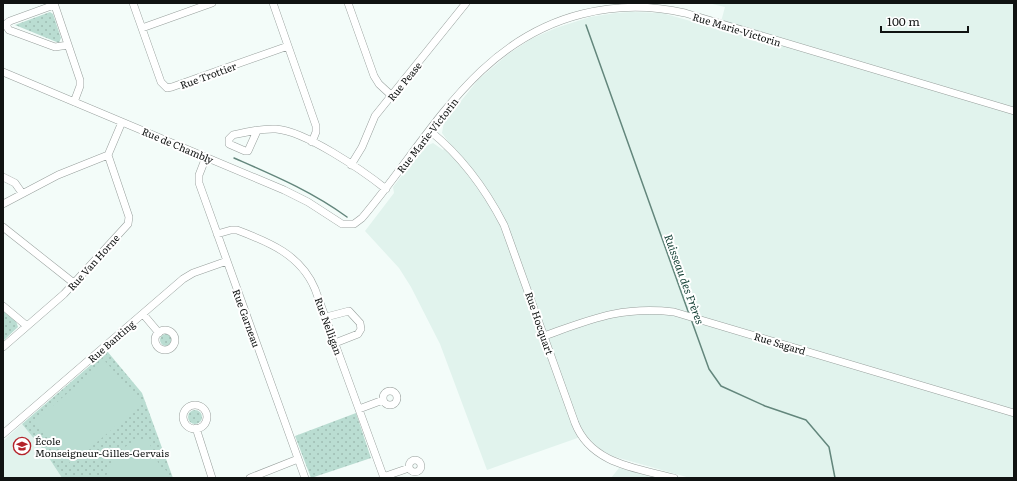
<svg xmlns="http://www.w3.org/2000/svg" width="1017" height="481" viewBox="0 0 1017 481" font-family="Literata,serif">
  <style>
    .built { fill: #e1f3ed }
    .green { fill: url(#green-dots) }
    .pitch { fill: #baddd2 }
    .lines { fill: none; stroke-linecap: round; stroke-linejoin: round }
    .stream { stroke: #63867c; stroke-width: 1.5 }
    .minor-casing { stroke: #979f9c; stroke-width: 8 }
    .minor { stroke: #fff; stroke-width: 7 }
    .labels { text-anchor: middle; dominant-baseline: central; stroke-width: 4; stroke-linejoin: round; paint-order: stroke }
    .street-label { font-size: 10px; fill: #101312; stroke: #fff }
    .poi-label { font-size: 10px; fill: #101312; stroke: #fff; text-anchor: start }
    .water-label { font-size: 11px; font-style: italic; fill: #184338; stroke: #fff }
  </style>
  <defs>
    <pattern id="green-dots" width="8" height="8" patternUnits="userSpaceOnUse"><rect width="8" height="8" fill="#baddd2"/><path d="M2 2h.1M6 6h.1" fill="none" stroke="#9fbdb3" stroke-width="1.8" stroke-linecap="round"/></pattern>
  </defs>
  <rect width="100%" height="100%" fill="#f3fcf9"/>
  <path class="built" d="M708,3h306v475h-324l-78,-22 -14,-8 -12,-13 -99,35 -47,-126 -29,-57 -12,-19 -34,-37 29,-38 -1,-6 31,-40 9,-4 10,7 6,-7 -7,-10 2,-11 34,-42 29,-25 24,-16 25,-11 34,-11 26,-4 16,-1 30,1 57,16 6,-22z
    M22,424l23,28 17,26h-59v-37z
    M619,468l37,10h-45z"/>
  <path class="green" d="M50,12l3,2 8,24 -2,5 -44,-18z
    M3,311l13,10 2,6 -15,14z
    M160 340a6 6 0 1 1 12 0a6 6 0 1 1-12 0Z
    M107,351l35,42 31,85h-111l-17,-26 -23,-28z
    M188 417a7 7 0 1 1 14 0a7 7 0 1 1-14 0Z
    M356,413l15,45 -60,20 -16,-42z"/>
  <path class="pitch" d="M105,361l37,43 -71,60 -36,-43z
    M147,438l15,33 4,-1 3,8h-63c4,-22 20,-36 41,-40z"/>
  <g class="lines">
    <path class="stream" d="M586,25l103,289
      M234,158c41,18 77,33 113,59
      M691,319l18,50 12,17 44,20 41,14 23,27 6,31"/>
    <defs>
      <path id="minor" d="M54,3l26,77v6l-6,16
        M133,3l28,79 6,6 5,-1 116,-41
        M273,3l43,123v6l-4,10
        M348,3l26,73 5,8 13,12
        M54,5l-44,16 -3,2v4l2,3 46,17 13,-2
        M142,28l70,-25
        M3,72l281,118 24,12 34,22h12l8,-6c67,-79 112,-177 220,-204 35,-9 68,-9 103,-1l329,98
        M257,131l-9,20h-3l-16,-7v-5l4,-4c13,-3 29,-7 43,-6 29,2 86,41 110,60
        M430,131c31,25 56,59 74,94l71,198c16,41 61,45 99,55
        M206,157l-7,18v8l106,295
        M351,165l11,-18 13,-31 91,-113
        M3,177l12,6 7,10
        M3,204l55,-29 50,-20 14,-33
        M3,227l72,57
        M217,234l14,-4h6c32,12 64,25 78,59l69,189
        M3,306l24,20
        M143,314l16,19
        M326,317l23,-6 11,12 1,6 -3,5 -23,9
        M155 340a10 10 0 1 1 20 0a10 10 0 1 1-20 0Z
        M544,336c48,-17 77,-30 130,-24l340,101
        M3,347l61,-53 64,-70 1,-7 -21,-62
        M383 398a7 7 0 1 1 14 0a7 7 0 1 1-14 0Z
        M183 417a12 12 0 1 1 24 0a12 12 0 1 1-24 0Z
        M359,409l24,-9
        M196,428l16,50
        M3,434l180,-155 10,-6 34,-12
        M409 466a6 6 0 1 1 12 0a6 6 0 1 1-12 0Z
        M383,477l26,-9
        M250,478l48,-19"/>
    </defs>
    <use href="#minor" class="minor-casing"/>
    <use href="#minor" class="minor"/>
  </g>
  <defs>
    <symbol id="school-ring" viewBox="-11 -11 22 22"><circle r="9.5" fill="#fff" stroke="#b4232a" stroke-width="1.5"/><path d="M0-5L7-2L0 1L-7-2ZM-4 1L0 2.5L4 1V4Q0 6-4 4Z" fill="#b4232a"/></symbol>
  </defs>
  <g fill-rule="evenodd">
    <use href="#school-ring" x="12" y="436" width="20" height="20"/>
  </g>
  <g class="labels">
    <g class="street-label">
      <text transform="translate(737 29) rotate(17)">Rue Marie-Victorin</text>
      <text transform="translate(208 75) rotate(-20)">Rue Trottier</text>
      <text transform="translate(404 81) rotate(-51)">Rue Pease</text>
      <text transform="translate(427 135) rotate(-52)">Rue Marie-Victorin</text>
      <text transform="translate(178 145) rotate(23)">Rue de Chambly</text>
      <text transform="translate(93 262) rotate(-48)">Rue Van Horne</text>
      <text transform="translate(247 318) rotate(70)">Rue Garneau</text>
      <text transform="translate(540 323) rotate(71)">Rue Hocquart</text>
      <text transform="translate(329 326) rotate(70)">Rue Nelligan</text>
      <text transform="translate(111 341) rotate(-41)">Rue Banting</text>
      <text transform="translate(780 343) rotate(17)">Rue Sagard</text>
    </g>
    <g class="poi-label">
      <text x="35" y="440">École<tspan x="35" dy="12">Monseigneur-Gilles-Gervais</tspan></text>
    </g>
    <g class="water-label">
      <text transform="translate(685 279) rotate(70)">Ruisseau des Frères</text>
    </g>
  </g>
  <rect width="1017" height="481" fill="none" stroke="#101312" stroke-width="8"/>
  <path d="M881 26v6h87v-6" fill="none" stroke="#101312" stroke-width="2"/>
  <text x="887" y="26" font-size="12" fill="#101312" stroke="#ffffff" stroke-width="3" paint-order="stroke">100 m</text>
</svg>
